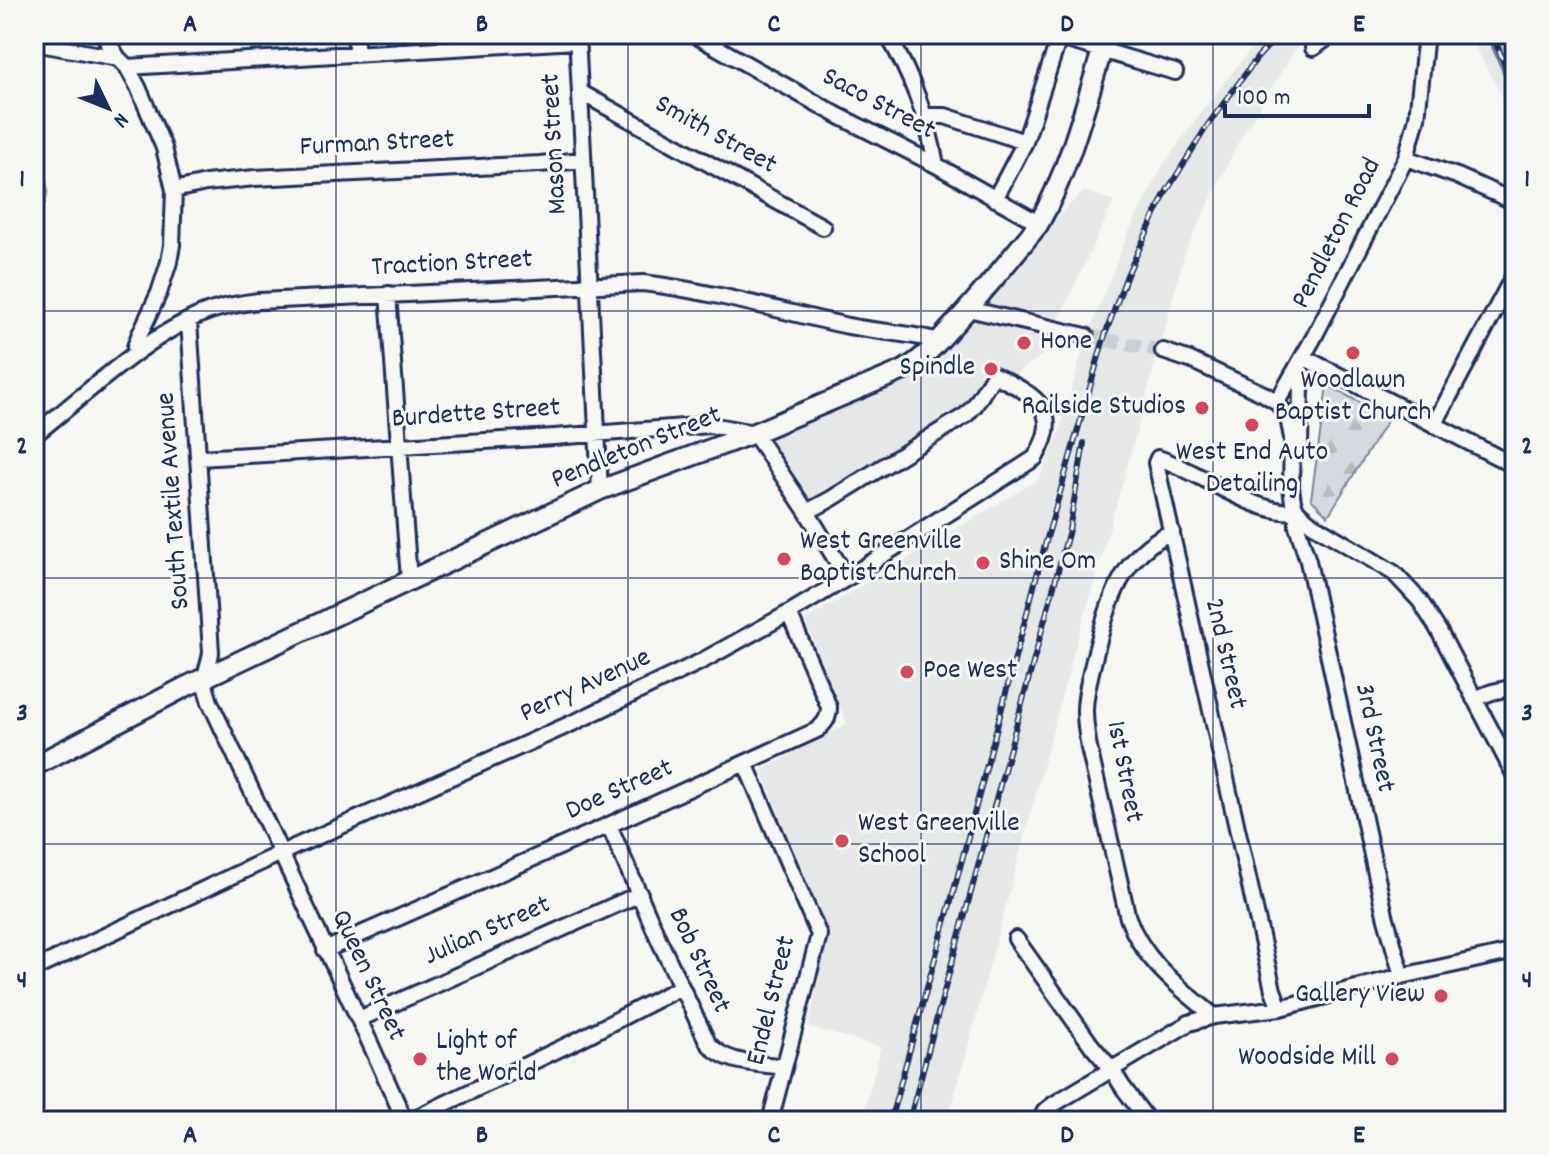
<svg xmlns="http://www.w3.org/2000/svg" width="1549" height="1155" viewBox="0 0 1549 1155" font-family="Dekko,sans-serif">
  <style>
    .built { fill: #e6e7e7 }
    .grass { fill: url(#grass-tufts); stroke: #78849e; stroke-width: 2 }
    .forest { fill: url(#forest-firs); stroke: #78849e; stroke-width: 2 }
    .lines { fill: none; stroke-linecap: round; stroke-linejoin: round }
    .stream { stroke: #717e99; stroke-width: 3 }
    .minor-tunnel { stroke: #caced4; stroke-width: 14; stroke-dasharray: 14 7; stroke-linecap: butt }
    .minor-casing { stroke: #1b2f5e; stroke-width: 20 }
    .major-casing { stroke: #1b2f5e; stroke-width: 24 }
    .minor { stroke: #f6f6f2; stroke-width: 14 }
    .major { stroke: #f6f6f2; stroke-width: 18 }
    .rail-casing { stroke: #1b2f5e; stroke-width: 6 }
    .rail { stroke: #f6f6f2; stroke-width: 3; stroke-dasharray: 9; stroke-linecap: butt }
    .grid { fill: none; stroke: #1b2f5e; stroke-width: 2; stroke-opacity: 0.55 }
    .poi-dot { fill: #d1495b; stroke: #f6f6f2; stroke-width: 3 }
    .labels { text-anchor: middle; dominant-baseline: central; stroke-width: 6; stroke-linejoin: round; paint-order: stroke }
    .street-label { font-size: 28px; fill: #1b2f5e; stroke: #f6f6f2 }
    .poi-label { font-size: 28px; fill: #1b2f5e; stroke: #f6f6f2; text-anchor: start }
    .neatline { fill: none; stroke: #1b2f5e; stroke-width: 3 }
    .grid-label { font-size: 26px; text-anchor: middle; font-weight: bold; fill: #1b2f5e }
  </style>
  <defs>
    <pattern id="grass-tufts" width="24" height="20" patternUnits="userSpaceOnUse" patternTransform="scale(2)"><rect width="24" height="20" fill="#d6d9dd"/><path d="M3 7l-1-3M5 7V3M7 7l1-3M15 17l-1-3M17 17v-4M19 17l1-3" fill="none" stroke="#b7bbc0"/></pattern>
    <pattern id="forest-firs" width="22" height="20" patternUnits="userSpaceOnUse" patternTransform="scale(2)"><rect width="22" height="20" fill="#d6d9dd"/><path d="M5 1l3.5 6h-7zM16 11l3.5 6h-7z" fill="#b7bbc0"/></pattern>
  </defs>
  <rect width="100%" height="100%" fill="#f6f6f2"/>
  <filter id="ink" filterUnits="userSpaceOnUse"><feTurbulence type="fractalNoise" baseFrequency=".0125" numOctaves="2"/><feDisplacementMap in="SourceGraphic" scale="16" xChannelSelector="R" yChannelSelector="G"/><feConvolveMatrix kernelMatrix="1 2 1 2 8 2 1 2 1" color-interpolation-filters="sRGB"/></filter>
  <g filter="url(#ink)">
    <path class="built" d="M1263,34h44l-13,17 -55,90 -54,111 -56,208 -58,202 -123,459h-86l19,-74 -72,-20 17,-89 -64,-168 85,-46 -42,-104 234,-141 18,-39 27,-94 44,-113 34,-66 42,-59z
      M1468,34h47v86z
      M1084,191l30,10 -72,154 -107,77 -131,74 -34,-71 170,-80 97,-118z"/>
    <path class="grass" d="M39,145l9,46 -14,53v-98z"/>
    <path class="forest" d="M1327,385l62,33 -61,98 -17,-17z"/>
    <g class="lines">
      <path class="stream" d="M1487,34l28,65
        M1496,34l12,35 7,13"/>
      <path class="minor-tunnel" d="M1086,336l77,15"/>
      <defs>
        <path id="minor" d="M103,34l15,24 9,9 11,20 26,61 10,42 -2,55 -3,17 -10,31 -20,43 -4,11 2,5
          M355,34l2,20
          M577,34l23,456
          M693,34l146,82 97,49 92,52 10,8
          M887,34c24,40 41,85 49,131
          M1047,34l128,38
          M34,43l84,15
          M1313,48l20,-14
          M127,67l450,-26
          M580,92l243,135
          M923,116h22l80,26
          M1406,158l51,18 58,26
          M174,190l32,-7 49,-5 285,-14 43,-4
          M995,199l30,-57 34,-104
          M388,294l21,286
          M968,309l118,27
          M189,321l22,331c-1,10 -6,19 -6,29 0,7 3,14 5,21l160,341 35,78
          M1163,351l27,9 74,34 13,8 11,16 4,20 -1,49 2,15 4,9 15,13 82,49 26,28 19,30 76,145
          M1303,357l212,109
          M1299,365l2,17 -1,66
          M1277,402l36,-63 93,-181 11,-40 9,-84
          M1434,425l81,-152
          M34,435c52,-40 114,-102 176,-124 16,-5 32,-8 49,-10l384,-18c69,8 137,28 205,43 30,6 61,7 91,15
          M199,458l355,-21 156,-12 44,8 53,79 40,66
          M1172,532c-52,22 -64,74 -77,123 -4,19 -10,37 -10,56 0,13 2,25 4,37l39,170c16,44 51,69 86,98
          M1474,699l18,-7 23,-5
          M745,763l74,172 -49,186
          M609,825l50,115 49,103c18,22 50,20 76,24
          M1016,939l76,107 21,25 9,15 26,35
          M325,950l284,-125 208,-95c8,-7 12,-12 12,-23l-40,-94
          M34,969l260,-122 283,-126 125,-60 87,-48 58,-35 188,-120c30,-49 -1,-63 -41,-83l-19,30 -9,10 -135,84 -24,13
          M1280,1008l-7,-18 -117,-527 2,-5c40,12 99,59 139,53v15l11,35 77,354 17,61
          M359,1019l281,-125
          M409,1121l167,-80 105,-54
          M1040,1121l5,-10 9,-7 135,-81 25,-7 66,-8 122,-32 113,-25"/>
        <path id="major" d="M34,766l151,-79 415,-197 154,-57 150,-63c23,-13 36,-31 54,-50 28,-31 54,-63 80,-95 33,-58 49,-127 69,-191"/>
      </defs>
      <use href="#minor" class="minor-casing"/>
      <use href="#major" class="major-casing"/>
      <use href="#minor" class="minor"/>
      <use href="#major" class="major"/>
      <defs>
        <path id="rail" d="M1492,34l23,55
          M890,1121l64,-231 89,-338 62,-217 22,-60 38,-81 42,-68 50,-68 22,-24
          M909,1121l160,-591 15,-87"/>
      </defs>
      <use href="#rail" class="rail-casing"/>
      <use href="#rail" class="rail"/>
    </g>
  </g>
  <path class="grid" d="M336,34v1087M628,34v1087M921,34v1087M1213,34v1087M34,311h1481M34,578h1481M34,844h1481"/>
  <g class="poi-dot">
    <circle cx="1024" cy="343" r="8"/>
    <circle cx="1353" cy="353" r="8"/>
    <circle cx="991" cy="369" r="8"/>
    <circle cx="1202" cy="408" r="8"/>
    <circle cx="1252" cy="425" r="8"/>
    <circle cx="784" cy="559" r="8"/>
    <circle cx="983" cy="563" r="8"/>
    <circle cx="907" cy="672" r="8"/>
    <circle cx="842" cy="841" r="8"/>
    <circle cx="1441" cy="996" r="8"/>
    <circle cx="420" cy="1059" r="8"/>
    <circle cx="1392" cy="1059" r="8"/>
  </g>
  <g class="labels">
    <g class="street-label">
      <text transform="translate(878 105) rotate(28)">Saco Street</text>
      <text transform="translate(715 136) rotate(29)">Smith Street</text>
      <text transform="translate(556 144) rotate(-93)">Mason Street</text>
      <text transform="translate(377 145) rotate(-3)">Furman Street</text>
      <text transform="translate(1338 234) rotate(-63)">Pendleton Road</text>
      <text transform="translate(452 265) rotate(-3)">Traction Street</text>
      <text transform="translate(476 415) rotate(-4)">Burdette Street</text>
      <text transform="translate(637 449) rotate(-22)">Pendleton Street</text>
      <text transform="translate(175 501) rotate(-94)">South Textile Avenue</text>
      <text transform="translate(1224 654) rotate(77)">2nd Street</text>
      <text transform="translate(586 687) rotate(-25)">Perry Avenue</text>
      <text transform="translate(1373 738) rotate(78)">3rd Street</text>
      <text transform="translate(1123 772) rotate(79)">1st Street</text>
      <text transform="translate(620 791) rotate(-24)">Doe Street</text>
      <text transform="translate(488 932) rotate(-24)">Julian Street</text>
      <text transform="translate(698 961) rotate(65)">Bob Street</text>
      <text transform="translate(367 976) rotate(65)">Queen Street</text>
      <text transform="translate(773 1001) rotate(-76)">Endel Street</text>
    </g>
    <g class="poi-label">
      <text x="1040" y="343">Hone</text>
      <text x="975" y="369" text-anchor="end">Spindle</text>
      <text x="1353" y="382" text-anchor="middle">Woodlawn<tspan x="1353" dy="32">Baptist Church</tspan></text>
      <text x="1186" y="408" text-anchor="end">Railside Studios</text>
      <text x="1252" y="454" text-anchor="middle">West End Auto<tspan x="1252" dy="32">Detailing</tspan></text>
      <text x="800" y="543">West Greenville<tspan x="800" dy="32">Baptist Church</tspan></text>
      <text x="999" y="563">Shine Om</text>
      <text x="923" y="672">Poe West</text>
      <text x="858" y="825">West Greenville<tspan x="858" dy="32">School</tspan></text>
      <text x="1425" y="996" text-anchor="end">Gallery View</text>
      <text x="436" y="1043">Light of<tspan x="436" dy="32">the World</tspan></text>
      <text x="1376" y="1059" text-anchor="end">Woodside Mill</text>
    </g>
  </g>
  <rect width="1549" height="1155" fill="none" stroke="#f6f6f2" stroke-width="88"/>
  <g transform="translate(108 108) rotate(133)" stroke="#f6f6f2" stroke-width="6" paint-order="stroke">
  <path d="M0-6L14 30L0 20L-14 30Z" fill="#1b2f5e"/>
  <text y="-12" font-size="22" font-weight="bold" text-anchor="middle" fill="#1b2f5e">N</text>
  </g>
  <path d="M1225 104v12h144v-12" fill="none" stroke="#1b2f5e" stroke-width="4"/>
  <text x="1237" y="104" font-size="24" fill="#1b2f5e" stroke="#f6f6f2" stroke-width="6" paint-order="stroke">100 m</text>
  <rect x="44" y="44" width="1461" height="1067" class="neatline"/>
  <g class="grid-label">
    <text x="190" y="31">A</text>
    <text x="482" y="31">B</text>
    <text x="774" y="31">C</text>
    <text x="1067" y="31">D</text>
    <text x="1359" y="31">E</text>
    <text x="22" y="186">1</text>
    <text x="1527" y="186">1</text>
    <text x="22" y="453">2</text>
    <text x="1527" y="453">2</text>
    <text x="22" y="720">3</text>
    <text x="1527" y="720">3</text>
    <text x="22" y="987">4</text>
    <text x="1527" y="987">4</text>
    <text x="190" y="1142">A</text>
    <text x="482" y="1142">B</text>
    <text x="774" y="1142">C</text>
    <text x="1067" y="1142">D</text>
    <text x="1359" y="1142">E</text>
  </g>
</svg>
